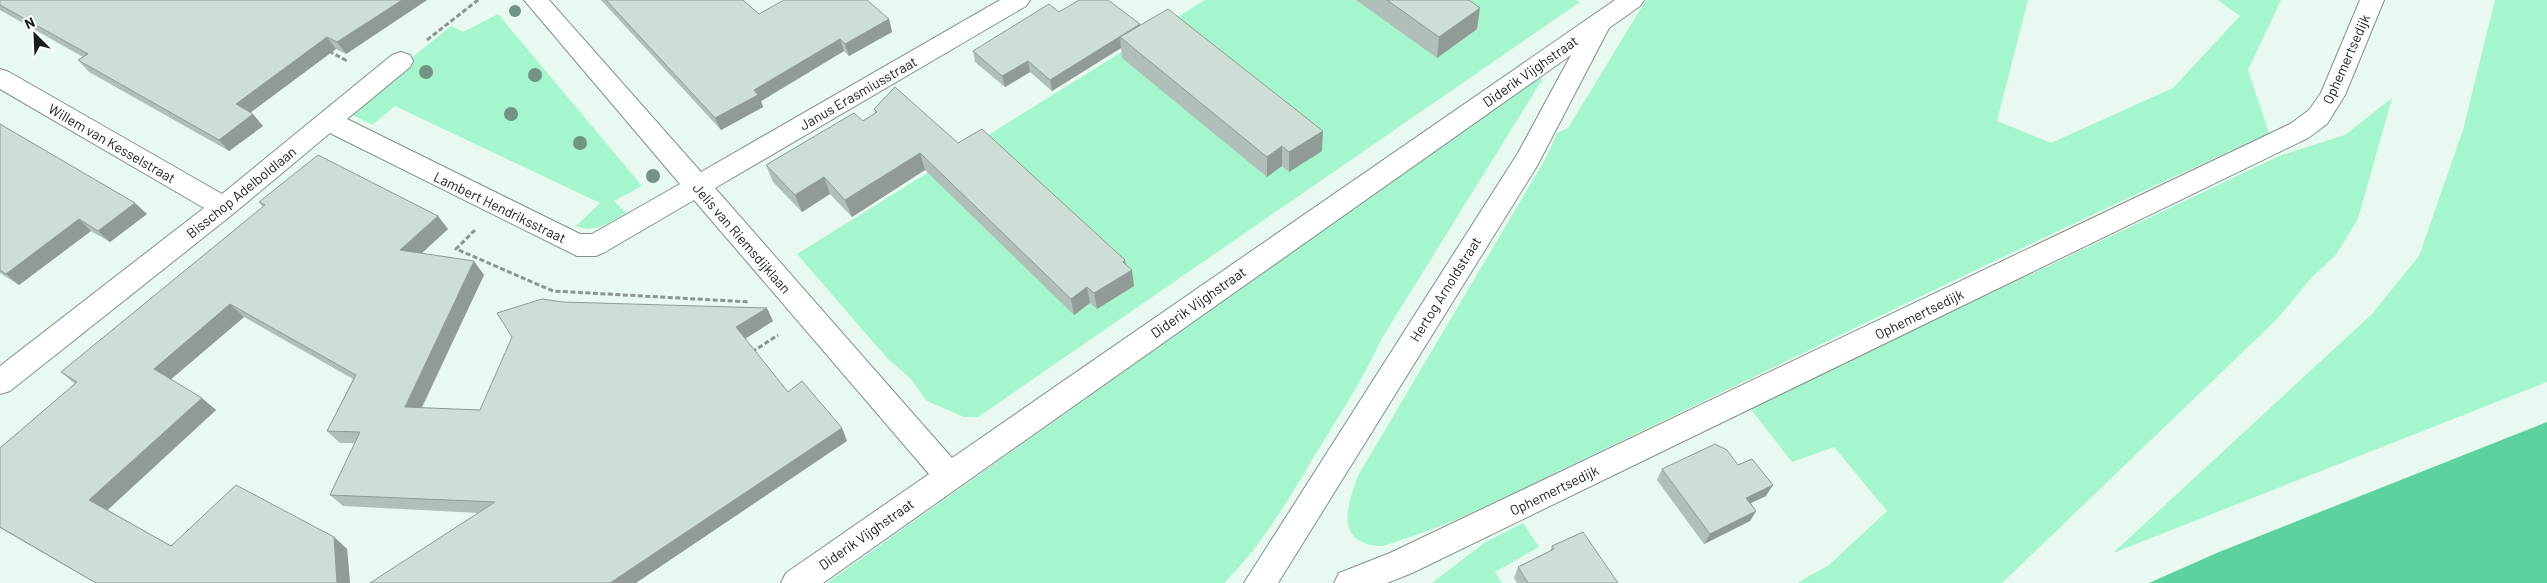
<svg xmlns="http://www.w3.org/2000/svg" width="2547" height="583" viewBox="0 0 2547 583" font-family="Barlow,sans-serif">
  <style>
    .green { fill: #a5f5cf }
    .water { fill: #5dd2a0 }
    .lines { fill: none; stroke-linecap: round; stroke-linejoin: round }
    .minor-casing { stroke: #829189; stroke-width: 2 }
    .path { stroke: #8a968f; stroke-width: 3; stroke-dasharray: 5 2.5; stroke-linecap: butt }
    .minor { fill: #fff; fill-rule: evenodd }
    .tree { fill: #719485 }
    .wall { fill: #b0bfb7 }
    .shaded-wall { fill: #909b95 }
    .building { fill: #cdded5; stroke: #909b95 }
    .labels { text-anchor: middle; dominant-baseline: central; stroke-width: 4.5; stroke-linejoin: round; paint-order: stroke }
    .street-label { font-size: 14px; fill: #181e1a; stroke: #fff }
  </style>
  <rect width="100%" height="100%" fill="#e8f9f0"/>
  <path class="green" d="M1205,0h371l4,2 -602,415h-14l-37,-16 -17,-23 -23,-20 -90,-104z
    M1646,0h382l-31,121 54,22 122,-55 67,-72 -22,-16h63l-33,70 21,63c-226,103 -449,212 -673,320 -63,30 -126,65 -192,86 -8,2 -19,8 -26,7 -46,-5 -29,-45 -19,-72l188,-318 10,-23 11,-5z
    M2495,0h52v382l-434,171 259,-239 47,-58 44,-126z
    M498,14l144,172 -28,15 12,12c-16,9 -31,21 -50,13l24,-23 -205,-97 -23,19 -23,-12 25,-25 77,-62 12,6z
    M1541,78l1,2 -160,258c-19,41 -43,78 -67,117 -27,45 -53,90 -91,128h-397l701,-499z
    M2392,98l-34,121 -23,37 -24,22 -34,41 -275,264h-205l32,-18 58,-54 -53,-64 -42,15 -42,-54 529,-252 66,-21z
    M1523,523l16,24 -44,25 7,11h-70l52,-40z"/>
  <path class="water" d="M2547,422v161h-398l70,-31z"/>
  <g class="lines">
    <defs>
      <path id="minor" d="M524,0h25l152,172 299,-172h30l-4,6 -311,182 237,270 663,-458h29l-4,6 -31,22 -72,138 -259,417h-34l274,-430 53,-98 -748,528h-42l5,-10 143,-99 -235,-274 -89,52 -9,4h-19l-247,-123 -97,81 -223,177 -10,3v-28l204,-158 -204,-119v-20l9,3 213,122 170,-139 9,-3 9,3 3,6 -3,6 -63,52 233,115h12l88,-50z
        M2360,0h24l-39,95 -18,29 -19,14 -896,435 -25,10h-53l5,-10 51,-20 900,-429 19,-14 12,-17z"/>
    </defs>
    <use href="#minor" class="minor-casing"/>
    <path class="path" d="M427,40l51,-40
      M329,51l18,10
      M475,230l-19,19 97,42 197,11
      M752,352l26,-17"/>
    <use href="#minor" class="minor"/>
  </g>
  <g class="tree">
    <circle cx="515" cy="11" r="6"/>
    <circle cx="426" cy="72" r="7"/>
    <circle cx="535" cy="75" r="7"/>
    <circle cx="511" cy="114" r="7"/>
    <circle cx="580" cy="143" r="7"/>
    <circle cx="653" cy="176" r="7"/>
  </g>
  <path class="wall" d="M0,0h427l-81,54 -10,-5 -86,63 13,14 -34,25 -140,-79 -11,-12 5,-3 -83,-47z
    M601,0h142l16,14 130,5 3,13 -43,24 -5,-5 -83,50 2,6 -42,23z
    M1356,0h113l8,29 -40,29z
    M1140,25l182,126 -33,21 -7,-6 -15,11 -145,-119 -1,-10 -69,43 -22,-19 -25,15 -30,-25 -2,-11z
    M874,109l84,34 168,121 8,22 -37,23 -7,-6 -16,12 -149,-145 -73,47 -22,-23 -28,18 -29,-30 -7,-17 97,-44 12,-7z
    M0,124l147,90 -37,28 -19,-11 -72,54 -19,-12z
    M259,202l189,27 -26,24 62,22 -62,133 58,2 83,-108 210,19 -28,18 43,53 54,36 5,13 -368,72 -136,-7 -13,-11 25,-52h-15l-13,-12 26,-52 -109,-62 -73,62 45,31 -108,100 63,36 163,-9 13,12 3,34h-255l-95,-55v-80l75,-64 -14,-12 202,-165z
    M1738,465l28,31 -15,7 5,8 -6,10 -46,23 -47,-64 5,-11z
    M1552,546l66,37h-101l-3,-5 4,-11 32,-16z"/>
  <path class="shaded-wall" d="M402,0h25l-81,54 -9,-12z
    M1480,8l-3,21 -40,29 2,-21z
    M889,19l3,13 -43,24 -4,-12z
    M1140,24l1,11 -21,2 1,11 -69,43 -2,-11z
    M327,37l9,12 -90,67 -10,-12z
    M840,39l4,12 -83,50 2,6 -42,23 -6,-12 39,-28z
    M1028,61l2,11 -25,15 -3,-11z
    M253,114l10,12 -34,25 -10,-11z
    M1323,131l-1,20 -33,21v-20z
    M1282,146v20l-15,11v-20z
    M920,153l5,17 -73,47 -7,-17z
    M824,177l6,17 -28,18 -7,-17z
    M135,203l12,11 -37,28 -12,-11z
    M438,216l10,13 -37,34 -11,-13z
    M79,219l12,12 -72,54 -13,-11z
    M1125,260l2,13 5,-3 2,16 -37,23 -3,-16z
    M474,261l10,14 -68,144 -11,-12z
    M1087,287l3,16 -16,12 -3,-16z
    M230,304l14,13 -75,64 -15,-12z
    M767,308l6,13 -30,19 -7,-13z
    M202,398l14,12 -110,101 -17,-11z
    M842,428l5,13 -211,142h-26z
    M1773,485l-7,11 -26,12 6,-10z
    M1756,511l-6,10 -46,23 6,-10z
    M334,537l13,12 3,34h-13z"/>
  <path class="building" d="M0,0h402l-65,42 -10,-5 -91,67 17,10 -34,26 -141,-80 10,-6 -88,-49z
    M606,0h137l16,14 25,-14h83l22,19 -44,25 -5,-5 -86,51 4,5 -43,23z
    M1079,0h29l32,24 -90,56 -22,-19 -26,15 -29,-25 76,-47 10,8z
    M1387,0h82l11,8 -41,29z
    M1168,9l155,122 -34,21 -7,-6 -15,11 -147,-120z
    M895,87l63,56 24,-14 143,131 -2,2 9,8 -38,23 -7,-6 -16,12 -151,-146 -75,47 -21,-23 -29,18 -29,-30 88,-52 9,8 14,-9 -3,-3z
    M0,124l135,79 -37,28 -19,-12 -73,55 -6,-4z
    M318,155l120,61 -38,34 74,11 -69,146 75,3 32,-73 -15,-24 45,-14 21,3 204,6 -31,19 52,65 14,-11 40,47 -232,155h-240l125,-81 -165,-7 30,-63 -33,-1 29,-56 -126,-71 -76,65 48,29 -113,102 82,46 65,-61 98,52 3,46h-241l-96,-56v-79l77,-66 -16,-10 204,-167 -6,-3z
    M1715,444l12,6 11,15 14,-6 21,26 -27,13 10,13 -46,23 -48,-65z
    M1583,532l35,51h-90l-10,-16 36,-18 -2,-3z"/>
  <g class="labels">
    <g class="street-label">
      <text transform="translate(2346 59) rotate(-66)">Ophemertsedijk</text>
      <text transform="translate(1530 71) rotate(-35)">Diderik Vijghstraat</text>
      <text transform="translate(858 93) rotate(-30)">Janus Erasmiusstraat</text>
      <text transform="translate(112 143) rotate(30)">Willem van Kesselstraat</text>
      <text transform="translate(241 192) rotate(-39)">Bisschop Adelboldlaan</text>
      <text transform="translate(500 207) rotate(26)">Lambert Hendriksstraat</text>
      <text transform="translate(742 238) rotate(49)">Jelis van Riemsdijklaan</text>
      <text transform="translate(1445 289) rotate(-58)">Hertog Arnoldstraat</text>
      <text transform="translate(1198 302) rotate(-35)">Diderik Vijghstraat</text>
      <text transform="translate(1919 314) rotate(-26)">Ophemertsedijk</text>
      <text transform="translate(1554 490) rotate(-26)">Ophemertsedijk</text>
      <text transform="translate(866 534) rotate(-35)">Diderik Vijghstraat</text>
    </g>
  </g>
  <g transform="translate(35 35) rotate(336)" stroke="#ffffff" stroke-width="4" paint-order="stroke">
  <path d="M0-4L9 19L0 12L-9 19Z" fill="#181e1a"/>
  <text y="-8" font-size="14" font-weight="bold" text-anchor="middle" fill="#181e1a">N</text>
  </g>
</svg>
